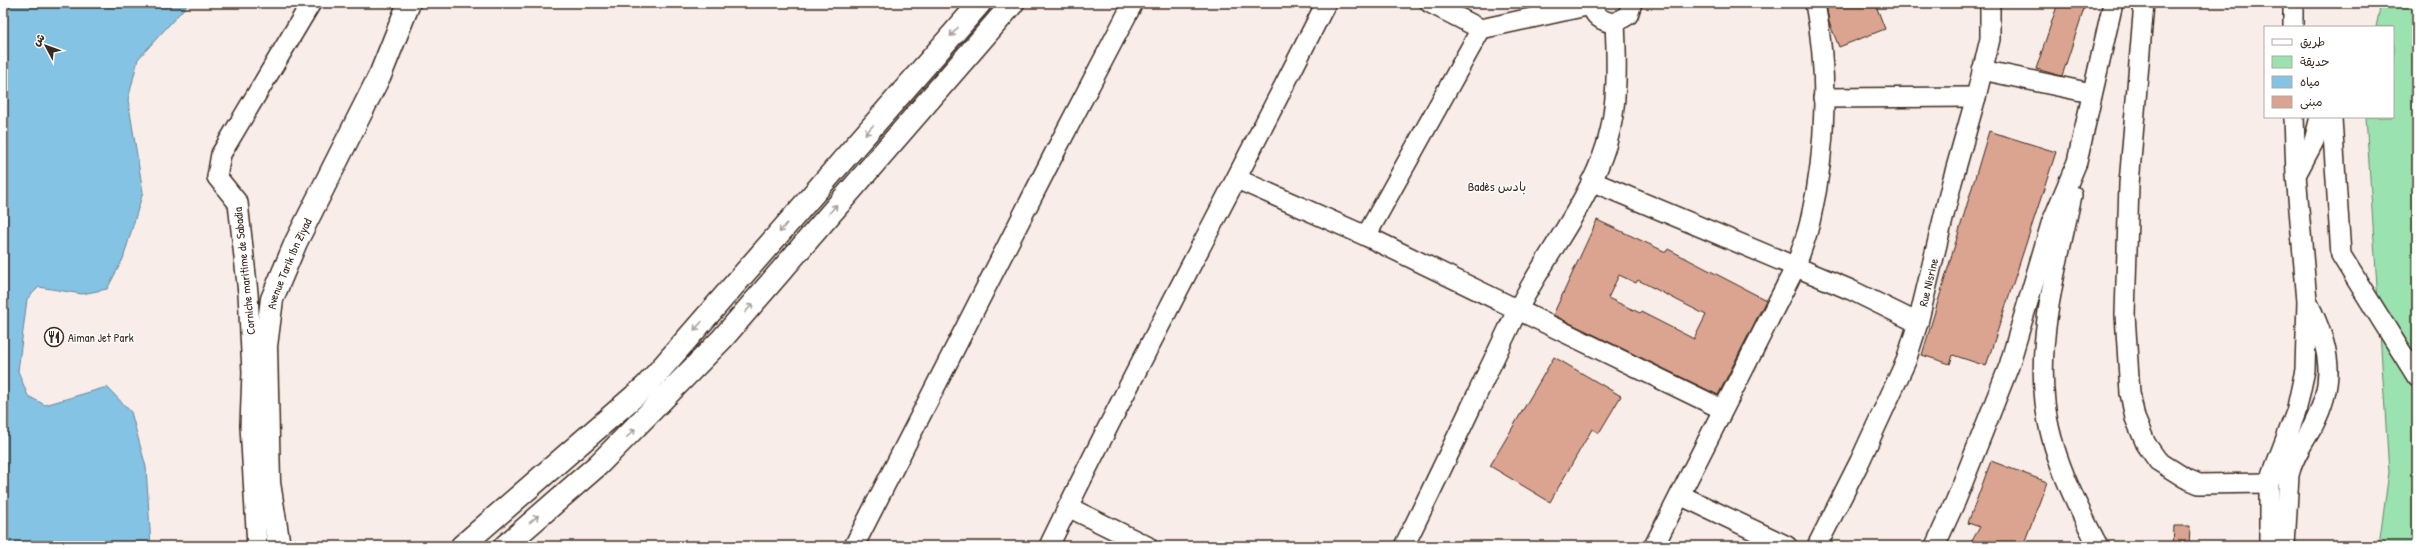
<svg xmlns="http://www.w3.org/2000/svg" width="2420" height="549" viewBox="0 0 2420 549" font-family="'Patrick Hand','Playpen Sans Arabic',sans-serif">
  <style>
    .green { fill: #9ae2b0; stroke: #6a8667 }
    .water { fill: #84c3e4; stroke: #678695 }
    .building { fill: #daa491; stroke: #3b2a1e; fill-rule: evenodd }
    .lines { fill: none; stroke-linecap: round; stroke-linejoin: round }
    .street-casing { stroke: #3b2a1e; stroke-width: 22 }
    .secondary-casing { stroke: #3b2a1e; stroke-width: 25 }
    .street { stroke: #fff; stroke-width: 19 }
    .secondary { stroke: #fff; stroke-width: 22 }
    .oneway { stroke: #a79f9a }
    .labels { text-anchor: middle; dominant-baseline: central; stroke-width: 3; stroke-linejoin: round; paint-order: stroke }
    .street-label { font-size: 12px; fill: #3b2a1e; stroke: #fff }
    .poi-label { font-size: 12px; fill: #3b2a1e; stroke: #fff; text-anchor: start }
    .neighbourhood-label { font-size: 13px; fill: #3b2a1e; stroke: #fff }
  </style>
  <rect width="100%" height="100%" fill="#f8ede9"/>
  <filter id="ink" filterUnits="userSpaceOnUse"><feTurbulence type="fractalNoise" baseFrequency=".025" numOctaves="2"/><feDisplacementMap in="SourceGraphic" scale="8" xChannelSelector="R" yChannelSelector="G"/><feConvolveMatrix kernelMatrix="1 2 1 2 8 2 1 2 1" color-interpolation-filters="sRGB"/></filter>
  <g filter="url(#ink)">
    <path class="green" d="M2381,3h36v543h-38l10,-74 -23,-355h27v-90h-17z"/>
    <path class="water" d="M3,3h186l-51,56 -10,41 15,92 -20,67 -16,30 -25,5 -43,-7 -12,12 -9,72 10,25 17,9 62,-18 24,25 15,55 5,79h-148z"/>
    <path class="building" d="M1826,3h49l10,26 -46,18 -10,-25z
      M2058,3h28l-24,73 -26,-7z
      M1989,131l67,21 -70,214 -33,-11 -3,9 -28,-9z
      M1597,220l69,32 2,-3 98,51 -48,95 -165,-80zM1619,275l17,8 2,-3 68,35 -12,24 -53,-27 -1,1 -32,-15z
      M1554,357l67,39 -22,37 -7,-4 -42,73 -60,-36z
      M1991,461l56,21 -24,64h-54l11,-19 -12,-4z
      M2174,526h16l-1,20h-16z"/>
    <g class="lines">
      <defs>
        <g id="street">
          <path d="M1430,3l51,26 110,-24"/>
          <path d="M1591,3c2,13 11,19 24,20l13,-8 4,-12"/>
          <path d="M2144,3l-15,181 -4,131 5,78 5,25 11,26 12,17 27,17 14,6 70,-1"/>
          <path d="M2293,27v-24"/>
          <path d="M1982,70l109,23"/>
          <path d="M1823,98l153,-1"/>
          <path d="M2330,117l2,2 9,136 76,122"/>
          <path d="M2297,173l17,-32 6,-24"/>
          <path d="M1237,179l129,57 356,173"/>
          <path d="M1591,181l260,109 67,33"/>
          <path d="M2072,195c-14,67 -35,138 -27,207 5,50 30,100 53,144"/>
          <path d="M1366,236l115,-207"/>
          <path d="M1680,495l107,51"/>
          <path d="M1068,507l79,39"/>
          <path d="M257,546l-7,-120 2,-54 -4,-79 -10,-90 -21,-26 4,-23 90,-151"/>
          <path d="M854,546l200,-392 79,-151"/>
          <path d="M1049,546c88,-183 186,-361 277,-543"/>
          <path d="M1404,546c39,-78 75,-157 113,-235 28,-56 71,-106 90,-168 11,-37 10,-81 8,-120"/>
          <path d="M1654,546l142,-280c5,-16 12,-32 15,-49 16,-69 17,-145 4,-214"/>
          <path id="s1" d="M1817,546l43,-85 46,-100 12,-38 34,-141 24,-85 14,-58v-36"/>
          <path d="M1935,546l21,-46 53,-134 42,-142 26,-62 36,-159"/>
          <path d="M2269,546v-63l27,-71 9,-42 2,-69 -11,-126 -2,-58"/>
          <path d="M2285,546l4,-71c4,-18 15,-33 24,-49 24,-46 17,-79 -5,-123"/>
        </g>
        <g id="secondary">
          <path id="s2" d="M279,546l-10,-63 -3,-137 6,-47 24,-57 85,-169 28,-70"/>
          <path d="M462,546l184,-160 334,-383"/>
          <path d="M505,546l93,-81 124,-126 291,-336"/>
        </g>
      </defs>
      <use href="#street" class="street-casing"/>
      <use href="#secondary" class="secondary-casing"/>
      <use href="#street" class="street"/>
      <use href="#secondary" class="secondary"/>
    </g>
    <defs><path id="oneway-shaft" d="M-6 0H5M1.5-3L5.5 0L1.5 3" fill="none" stroke-width="1.6" stroke-linecap="round" stroke-linejoin="round"/></defs>
    <g class="oneway">
      <use href="#oneway-shaft" transform="translate(954 32) rotate(131)"/>
      <use href="#oneway-shaft" transform="translate(869 130) rotate(131)"/>
      <use href="#oneway-shaft" transform="translate(833 209) rotate(-49)"/>
      <use href="#oneway-shaft" transform="translate(783 228) rotate(130)"/>
      <use href="#oneway-shaft" transform="translate(749 308) rotate(-49)"/>
      <use href="#oneway-shaft" transform="translate(698 326) rotate(132)"/>
      <use href="#oneway-shaft" transform="translate(631 433) rotate(-45)"/>
      <use href="#oneway-shaft" transform="translate(534 519) rotate(-40)"/>
    </g>
  </g>
  <defs>
    <symbol id="restaurant-ring" viewBox="-11 -11 22 22"><circle r="9.5" fill="#fff" stroke="#3b2a1e" stroke-width="1.5"/><path d="M-5-6h1v4h1v-4h1v4h1v-4h1v5L-1.5 .5V6h-2V.5L-5-1ZM5-6V6H3V1.5H1.5Q1.5-4 5-6Z" fill="#3b2a1e"/></symbol>
  </defs>
  <g fill-rule="evenodd">
    <use href="#restaurant-ring" x="43" y="326" width="22" height="22"/>
  </g>
  <g class="labels">
    <g class="street-label">
      <text stroke="none"><textPath href="#s2" startOffset="287">Avenue Tarik Ibn Ziyad</textPath></text>
      <text transform="translate(244 271) rotate(-96)">Corniche maritime de Sabadia</text>
      <text stroke="none"><textPath href="#s1" startOffset="287">Rue Nisrine</textPath></text>
    </g>
    <g class="poi-label">
      <text x="68" y="337">Aiman Jet Park</text>
    </g>
    <g class="neighbourhood-label">
      <text x="1497" y="186">Badès بادس</text>
    </g>
  </g>
  <rect width="2420" height="549" fill="none" stroke="#fff" stroke-width="16"/>
  <rect x="8" y="8" width="2404" height="533" fill="none" stroke="#3b2a1e" stroke-width="1.5" filter="url(#ink)"/>
  <rect x="2264" y="26" width="130" height="92" fill="#ffffff" stroke="#b1aaa5"/>
  <rect x="2272" y="39" width="20" height="6" fill="#ffffff" stroke="#b1aaa5"/>
  <text x="2300" y="46" font-size="12" fill="#3b2a1e">طريق</text>
  <rect x="2272" y="56" width="20" height="12" fill="#9ae2b0" stroke="#b1aaa5"/>
  <text x="2300" y="66" font-size="12" fill="#3b2a1e">حديقة</text>
  <rect x="2272" y="76" width="20" height="12" fill="#84c3e4" stroke="#b1aaa5"/>
  <text x="2300" y="86" font-size="12" fill="#3b2a1e">مياه</text>
  <rect x="2272" y="96" width="20" height="12" fill="#daa491" stroke="#b1aaa5"/>
  <text x="2300" y="106" font-size="12" fill="#3b2a1e">مبنى</text>
  <g transform="translate(46 46) rotate(311)" stroke="#ffffff" stroke-width="3" paint-order="stroke">
  <path d="M0-3L7 15L0 10L-7 15Z" fill="#3b2a1e"/>
  <text y="-6" font-size="11" font-weight="bold" text-anchor="middle" fill="#3b2a1e">ش</text>
  </g>
</svg>
